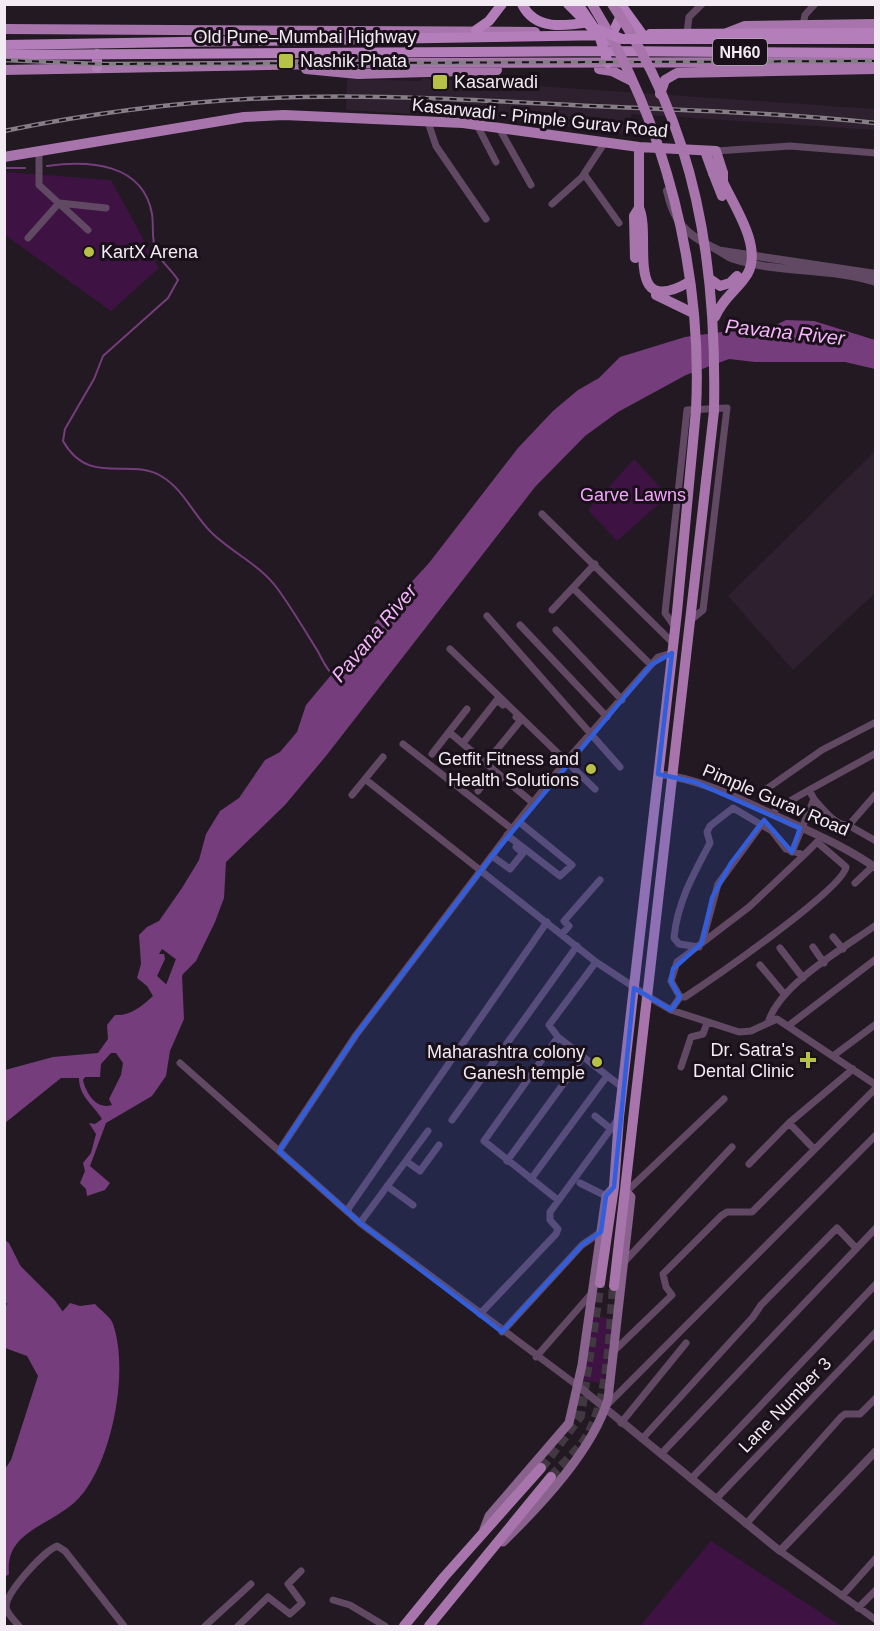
<svg xmlns="http://www.w3.org/2000/svg" width="880" height="1631" viewBox="0 0 880 1631" font-family="Helvetica,sans-serif">
  <style>
    .built { fill: #2e202f }
    .green { fill: #3e1343 }
    .water { fill: #753d7b; fill-rule: evenodd }
    .lines { fill: none; stroke-linecap: round; stroke-linejoin: round }
    .stream { stroke: #753d7b; stroke-width: 2 }
    .river { stroke: #753d7b; stroke-width: 12 }
    .primary-tunnel { stroke: #413842; stroke-width: 10; stroke-dasharray: 10 5; stroke-linecap: butt }
    .minor { stroke: #614964; stroke-width: 7 }
    .tertiary { stroke: #614964; stroke-width: 8 }
    .secondary { stroke: #89628d; stroke-width: 9 }
    .primary { stroke: #a775ac; stroke-width: 10 }
    .trunk { stroke: #b47eba; stroke-width: 10 }
    .rail-casing { stroke: #867e87; stroke-width: 4.5 }
    .rail { stroke: #19101a; stroke-width: 2; stroke-dasharray: 7; stroke-linecap: butt }
    .primary-bridge { stroke: #a775ac; stroke-width: 10 }
    .trunk-bridge { stroke: #b47eba; stroke-width: 10 }
    .marked { fill: #325edb; fill-opacity: 0.2; stroke: #325edb; stroke-width: 4.5; stroke-linejoin: round }
    .poi-dot { fill: #b8c147; stroke: #19101a; stroke-width: 2 }
    .labels { text-anchor: middle; dominant-baseline: central; stroke-width: 6; stroke-linejoin: round; paint-order: stroke }
    .shield { fill: #19101a; stroke: #b1a9b2; stroke-width: 1.5 }
    .shield-label { font-size: 16px; font-weight: bold; fill: #f2ebf3 }
    .street-label { font-size: 18px; fill: #f2ebf3; stroke: #19101a }
    .poi-label { font-size: 18px; fill: #f2ebf3; stroke: #19101a; text-anchor: start }
    .park-label { font-size: 18px; fill: #f5a5fd; stroke: #19101a }
    .water-label { font-size: 20px; font-style: italic; fill: #f5b5fb; stroke: #19101a }
  </style>
  <rect width="100%" height="100%" fill="#221923"/>
  <path class="built" d="M422,78l453,31 1,21 -245,-16v21l-125,-16 -160,-9 1,-31 74,2z
    M875,451v142l-82,77 -65,-74z"/>
  <path class="green" d="M5,172l106,8 48,88 -48,43 -106,-76z
    M634,459l34,37 -51,45 -29,-31z
    M590,1315l23,4 -9,65 -25,-5z
    M711,1541l130,85h-201z"/>
  <path class="water" d="M786,320l28,1 61,19v29l-30,-7h-90l-26,-3 -43,16 -68,37 -33,24 -50,51 -209,269 -41,49 -59,57 -2,36 -9,24 -19,39 -14,14 2,44 -14,32 -4,25 -14,20 -46,27 -16,43 20,17 -5,7 -18,6 -1,-7 -6,-6 5,-12 -2,-8 8,-10 5,-19 -7,-11 6,1 7,-5c-9,-15 -23,-22 -23,-41h-18l-56,45v-53l48,-13 45,-4 10,-14 -1,-14 8,-10c16,1 27,-9 38,-19l-6,-10 -10,-8 4,-14 -2,-29 8,-8 12,-6 23,-33 17,-28 7,-26 14,-23 19,-13 26,-38 15,-8 17,-20 9,-27 78,-93 45,-49 89,-115 35,-37 25,-21 21,-12 21,-21 65,-20 44,-6 45,4v-9zM162,949l15,11c2,9 0,21 -10,25l-10,-9 8,-17 -1,-5h-5zM111,1053h5l7,10 -2,12 -12,24 3,6c-16,5 -26,-12 -29,-25l2,-3h15l1,-13z
    M5,1240l4,3 27,54 20,22 14,-16 10,3 15,-2c5,6 16,13 18,20 16,46 0,130 -29,168 -25,34 -80,35 -75,82l-4,3v-108l6,-9 27,-84 -11,-20 -22,-8v-40l2,-4 -3,-5z"/>
  <g class="lines">
    <path class="stream" d="M47,166c42,-6 96,-3 105,48 2,12 -1,25 4,37 4,10 16,19 22,29l-10,18 -65,58 -9,23 -29,50 -2,12c26,46 66,16 98,35 24,14 33,41 52,58 20,19 47,31 64,54 14,19 27,41 40,62 6,10 8,18 17,26
      M4,168h21"/>
    <path class="river" d="M169,994l14,-37
      M4,1258l46,46 17,24"/>
    <path class="primary-tunnel" d="M541,1468l39,-52 20,-133
      M551,1477c11,-12 25,-24 34,-37 25,-38 25,-109 29,-154"/>
    <path class="minor" d="M803,25l2,-10 10,-11
      M687,33l2,-16 13,-13
      M428,122l8,24 50,73
      M477,125l19,37
      M499,128l32,57
      M716,151l74,-5 86,7
      M39,152v33l49,45
      M584,174l35,49
      M552,204l30,-27 23,-35
      M28,238l31,-35 47,5
      M542,514l131,129
      M573,588l78,77
      M552,610l43,-46
      M487,616l133,151
      M520,625l87,92
      M675,627l-10,-14 22,-203 40,-2 -24,202 -11,9
      M556,630l66,70
      M450,649l145,140
      M449,732l18,-23
      M463,743l34,-43 6,5
      M403,744l109,85
      M432,754l17,-22 84,71
      M486,763l35,-43 -5,-3
      M365,779l231,183 53,35 22,13 68,22 12,-1 26,-12 99,66
      M809,790l-33,19 -11,-19 57,-40 54,-28
      M478,791l16,-21
      M352,795l31,-38
      M814,799l-5,-9 67,-37
      M848,825l28,16
      M507,835l53,41 12,-11 -54,-44
      M792,852l22,-53c9,10 21,27 35,26l27,-31
      M492,856l18,13 13,-16 -7,-6
      M855,883l18,-17
      M562,934l7,-8 -5,-5 36,-41
      M833,937l10,12
      M702,943l47,-36 55,-52
      M813,947l11,16
      M780,948l23,30
      M596,962l-47,63 9,12 65,51
      M760,965l25,30
      M680,997l-9,-16 6,-19 25,-19 16,-59 43,-59
      M671,1010l9,-13h5c26,-17 158,-108 161,-130l-29,-25 -13,13 -18,-6 -14,-18 -39,-23 -23,18 -3,6 3,11c-16,30 -33,60 -36,95l5,6 20,3
      M769,1020c13,-37 75,-72 107,-95
      M788,1026l88,-67
      M558,1037l-74,104 74,59
      M833,1056l43,-32
      M180,1063l180,160 218,163
      M681,1067l10,-30 12,-3 4,-11
      M595,1116l16,13
      M452,1120l125,-174
      M789,1123l25,26
      M279,1151l77,-116 156,-206 54,-68 85,-96 7,-8 14,-4
      M406,1161l14,10 19,-26
      M507,1161l76,-104
      M749,1164l40,-41 64,-54
      M531,1179l76,-103
      M580,1183l26,13
      M387,1186l26,19
      M626,1192l98,-93
      M349,1213l-1,-4 199,-287
      M360,1223l68,-92
      M625,1261l107,-114
      M480,1314l76,-80 2,-5 -8,-9v-8l68,-93
      M502,1332l80,-87 19,-13
      M614,1351l58,-56 -6,-8 -3,-13 58,-58 6,-4h25l124,-124
      M536,1357l55,-63
      M607,1405l269,-270
      M621,1423l65,-80
      M642,1439l111,-122 8,-12 76,-77 19,20
      M661,1454l215,-226
      M691,1479l185,-195
      M716,1499l160,-167
      M746,1524l95,-107 4,-3h15l16,-16
      M780,1551l96,69
      M842,1596l34,-38
      M333,1600l17,5 35,21
      M858,1608l18,-18
      M19,1626c-4,-5 -12,-12 -13,-19 0,-15 38,-56 51,-61l8,5 59,75
      M205,1626l46,-42
      M238,1626l30,-29 22,17 12,-11 -14,-19 13,-13"/>
    <path class="tertiary" d="M667,191c7,31 18,43 47,57 7,3 13,9 20,11 46,15 96,8 142,23
      M722,251l154,23
      M658,774c45,5 87,28 127,46 32,15 61,27 91,48
      M578,1386l202,165 96,-100"/>
    <path class="secondary" d="M484,1529l5,-13 80,-93 13,-58 24,-169 8,-9
      M503,1542c38,-37 90,-92 105,-143l23,-202 -5,-5"/>
    <path class="primary" d="M4,29l531,3
      M727,33l18,-7 131,-2
      M306,69l52,5 139,-4
      M599,69l13,2 20,10
      M4,70l369,-7 503,-1
      M660,94l5,-14 12,-7 199,-4
      M639,147v61c13,27 -16,112 50,74
      M705,151l8,22
      M4,157l240,-40 40,-2 179,8 176,24 77,4 7,22
      M635,258l-1,-42 5,-8
      M656,295l37,18
      M600,1283l14,-96 5,-70 58,-505 19,-202
      M614,1286l100,-875
      M404,1626l40,-49 97,-109
      M429,1626l122,-149"/>
    <path class="trunk" d="M522,4c13,27 43,22 68,18
      M578,4l21,31 9,28
      M621,5l21,29
      M476,30l13,-9 13,-17
      M650,34l226,-1
      M609,41l15,-32
      M4,45l606,-10
      M97,54v14
      M4,55l601,-4 271,2"/>
    <defs>
      <path id="rail" d="M4,60l95,4 777,-3
        M4,131c98,-20 198,-32 297,-34 97,-2 193,4 290,9 95,4 190,7 285,17"/>
    </defs>
    <use href="#rail" class="rail-casing"/>
    <use href="#rail" class="rail"/>
    <path class="primary-bridge" d="M592,4c73,119 111,266 104,406
      M612,4c85,124 105,261 102,407
      M713,173l9,23
      M710,279l10,7 10,-3 7,-7
      M715,317c9,-21 24,-28 33,-44 14,-27 -14,-67 -25,-91v-9"/>
    <path class="trunk-bridge" d="M568,4l23,23 31,12h254"/>
  </g>
  <path class="marked" d="M672,653l-14,121 37,8 105,46 -8,24 -28,-32 -33,43 -19,35 -10,45 -29,26 -2,12 9,16 -9,13 -37,-22 -20,199 -8,9 -5,36 -19,13 -80,87 -142,-109 -81,-72 77,-116 136,-179 159,-191z"/>
  <g class="poi-dot">
    <rect x="278" y="53" width="16" height="16" rx="3"/>
    <rect x="432" y="74" width="16" height="16" rx="3"/>
    <circle cx="89" cy="252" r="6"/>
    <circle cx="591" cy="769" r="6"/>
    <path d="M805 1051h6v6h6v6h-6v6h-6v-6h-6v-6h6z"/>
    <circle cx="597" cy="1062" r="6"/>
  </g>
  <g class="labels">
    <rect class="shield" x="713" y="39" width="54" height="26" rx="4.5"/>
    <g class="shield-label">
      <text x="740" y="52">NH60</text>
    </g>
    <g class="street-label">
      <text x="305" y="37">Old Pune–Mumbai Highway</text>
      <text transform="translate(540 118) rotate(6)">Kasarwadi - Pimple Gurav Road</text>
      <text transform="translate(776 800) rotate(23)">Pimple Gurav Road</text>
      <text transform="translate(785 1405) rotate(-46)">Lane Number 3</text>
    </g>
    <g class="poi-label">
      <text x="300" y="61">Nashik Phata</text>
      <text x="454" y="82">Kasarwadi</text>
      <text x="101" y="252">KartX Arena</text>
      <text x="579" y="759" text-anchor="end">Getfit Fitness and<tspan x="579" dy="21">Health Solutions</tspan></text>
      <text x="794" y="1050" text-anchor="end">Dr. Satra's<tspan x="794" dy="21">Dental Clinic</tspan></text>
      <text x="585" y="1052" text-anchor="end">Maharashtra colony<tspan x="585" dy="21">Ganesh temple</tspan></text>
    </g>
    <g class="park-label">
      <text x="633" y="495">Garve Lawns</text>
    </g>
    <g class="water-label">
      <text transform="translate(785 332) rotate(6)">Pavana River</text>
      <text transform="translate(374 633) rotate(-50)">Pavana River</text>
    </g>
  </g>
  <rect width="880" height="1631" fill="none" stroke="#f2ebf3" stroke-width="12"/>
</svg>
